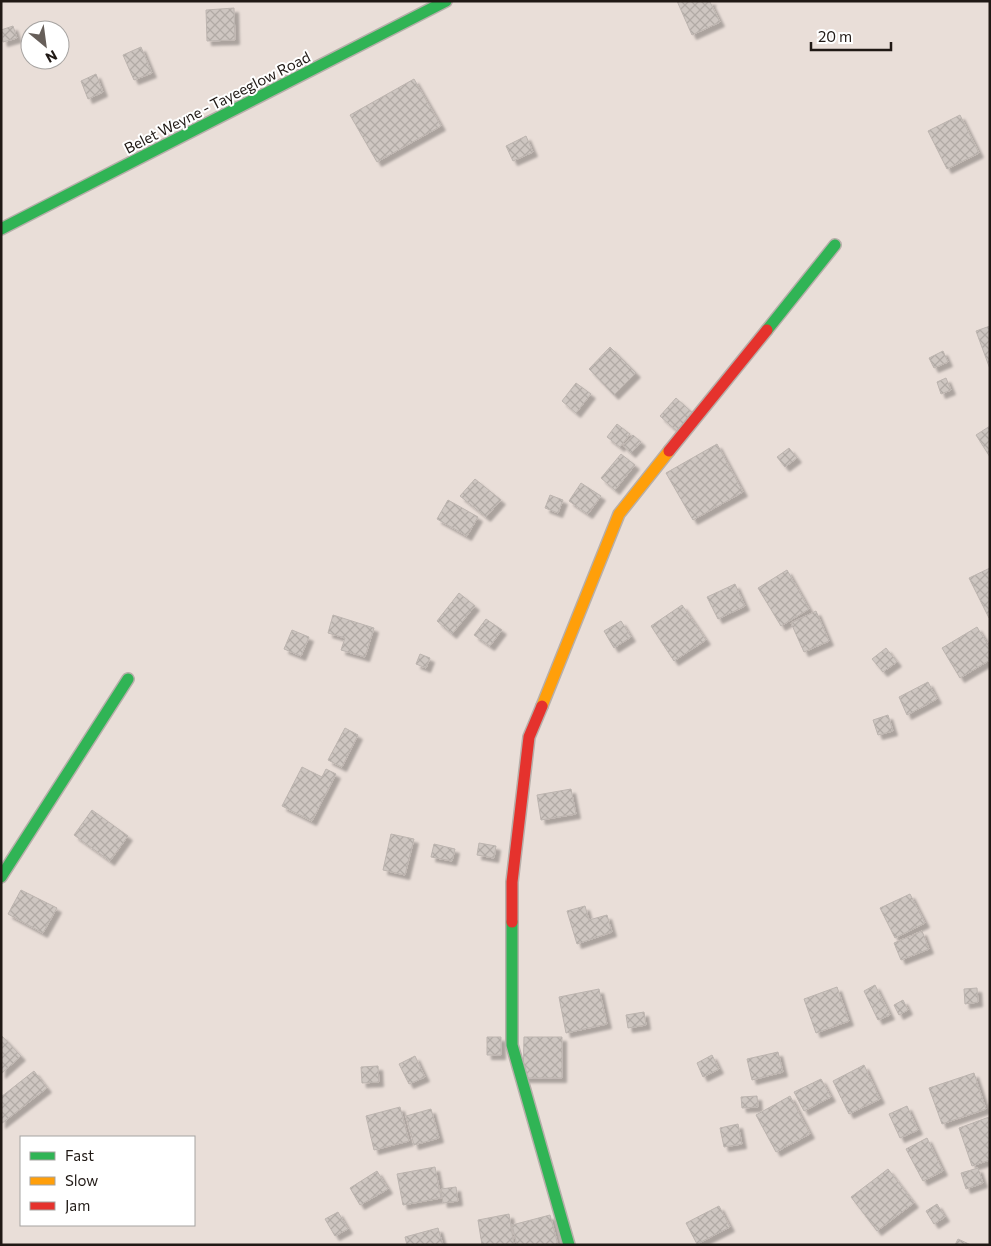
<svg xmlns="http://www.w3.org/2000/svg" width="991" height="1246" viewBox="0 0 991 1246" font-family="Commissioner,sans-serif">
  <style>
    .building { fill: url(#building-cross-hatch); stroke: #bcb4af; filter: url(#shadow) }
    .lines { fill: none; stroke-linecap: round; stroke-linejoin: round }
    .fast-casing { stroke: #b7afaa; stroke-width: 14 }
    .slow-casing { stroke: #b7afaa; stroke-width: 14 }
    .jam-casing { stroke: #b7afaa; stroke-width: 14 }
    .fast { stroke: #30b455; stroke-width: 11 }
    .slow { stroke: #ff9f0a; stroke-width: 11 }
    .jam { stroke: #e5322d; stroke-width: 11 }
    .labels { text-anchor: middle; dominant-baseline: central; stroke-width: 4; stroke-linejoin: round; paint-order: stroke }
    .street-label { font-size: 15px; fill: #201915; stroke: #fff }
  </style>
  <defs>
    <pattern id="building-cross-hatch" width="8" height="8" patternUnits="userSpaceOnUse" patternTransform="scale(1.25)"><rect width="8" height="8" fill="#cec6c1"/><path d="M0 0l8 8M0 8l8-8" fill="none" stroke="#b1aaa5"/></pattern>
    <filter id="shadow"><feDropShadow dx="4.5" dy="4.5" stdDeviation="1" flood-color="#0004"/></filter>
  </defs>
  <rect width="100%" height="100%" fill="#e9ded8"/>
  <path class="building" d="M677,1h35l-2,1 10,20 -28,13z
    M234,8l1,32 -28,1 -1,-31z
    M13,26l4,12 -14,4 -2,-12z
    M141,47l11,26 -18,7 -11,-25z
    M96,74l7,18 -15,7 -7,-18z
    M414,79l27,47 -64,36 -27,-47z
    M960,115l19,38 -32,16 -19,-38z
    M526,136l7,16 -20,9 -7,-15z
    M990,326v43l-14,-38z
    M610,347l26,26 -22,22 -25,-26z
    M943,351l5,11 -14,6 -5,-10z
    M946,378l5,12 -10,4 -4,-12z
    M576,383l15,11 -15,19 -14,-12z
    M676,398l19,17 -16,18 -19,-17z
    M617,424l13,10 -10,13 -13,-10z
    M990,426v31l-14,-22z
    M633,435l8,7 -10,11 -8,-7z
    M717,444l26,48 -50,28 -27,-47z
    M789,448l8,10 -12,9 -8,-10z
    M621,454l14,11 -20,25 -14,-12z
    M475,479l26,21 -15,17 -26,-21z
    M581,483l20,13 -13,18 -19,-13z
    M550,495l13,5 -5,13 -13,-5z
    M448,500l30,17 -11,19 -30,-17z
    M990,568v50h-1l-20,-40z
    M787,570l22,39 -28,17 -23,-38z
    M735,584l10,22 -27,13 -11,-22z
    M459,593l16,13 -23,28 -15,-13z
    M682,605l24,35 -32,21 -23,-35z
    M816,611l13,30 -25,11 -13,-29z
    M333,615l41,13 -9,29 -24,-7 4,-12 -17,-5z
    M486,619l16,11 -12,16 -16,-11z
    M621,621l10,16 -17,11 -10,-17z
    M977,627l13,21v12l-30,18 -18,-30z
    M292,630l17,7 -8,19 -17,-7z
    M886,648l11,14 -14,10 -11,-13z
    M420,654l10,4 -4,10 -10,-4z
    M928,682l9,17 -30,16 -8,-18z
    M888,715l5,16 -15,4 -5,-15z
    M345,728l13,7 -16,32 -14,-7z
    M302,767l20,10 4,-8 10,5 -24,47 -30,-15z
    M571,789l5,25 -35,6 -4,-25z
    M92,810l36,26 -18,25 -36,-26z
    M391,834l23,5 -9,36 -22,-5z
    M479,843l17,3 -2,12 -17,-3z
    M434,844l21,5 -3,12 -21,-4z
    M21,890l36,18 -14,25 -35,-19z
    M910,894l15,29 -30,15 -15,-30z
    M585,906l4,14 18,-5 5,17 -35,12 -10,-33z
    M922,931l7,18 -28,11 -7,-17z
    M875,985l15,30 -12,5 -14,-29z
    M837,987l12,34 -33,12 -12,-34z
    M977,988l1,14 -13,2 -1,-15z
    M599,989l8,35 -41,9 -7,-36z
    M903,1000l5,10 -9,5 -5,-10z
    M644,1012l2,13 -18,3 -2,-13z
    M1,1035l20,21 -20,18z
    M487,1037h14v18h-14z
    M524,1037h38v41h-39z
    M778,1052l5,20 -31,8 -5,-21z
    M712,1055l7,14 -16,8 -6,-14z
    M415,1056l10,21 -16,7 -10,-20z
    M864,1065l16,34 -31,15 -16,-33z
    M378,1066l1,16 -17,1 -1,-16z
    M34,1071l13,17 -46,36v-27z
    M974,1073l12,36 -44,15 -13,-36z
    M821,1079l10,18 -27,14 -10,-19z
    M757,1096l1,11 -16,1 -1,-11z
    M790,1096l20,38 -34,18 -20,-37z
    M907,1106l11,24 -18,8 -11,-24z
    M400,1107l9,34 -35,9 -8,-34z
    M431,1109l8,29 -25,7 -8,-29z
    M989,1117l1,43 -18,6 -13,-38z
    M738,1124l4,20 -18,3 -4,-19z
    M927,1138l16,33 -20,10 -17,-32z
    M435,1167l6,31 -38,7 -6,-31z
    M978,1168l5,15 -17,6 -5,-16z
    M888,1169l26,34 -37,28 -26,-34z
    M377,1171l11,18 -28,16 -10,-17z
    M456,1187l2,14 -15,2 -2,-14z
    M937,1204l8,13 -11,7 -8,-13z
    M719,1206l11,21 -33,17 -11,-21z
    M338,1212l10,17 -13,7 -10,-17z
    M509,1214l5,31h-32l-4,-25z
    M550,1215l8,30h-41l-5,-20z
    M438,1228l5,17h-36l-2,-8z
    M958,1239l13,6h-16z"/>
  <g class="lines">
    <defs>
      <path id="fast" d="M1,229l445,-228
        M767,330l68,-85
        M1,877l127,-198
        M512,922v123l57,200"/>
      <path id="slow" d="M542,706l77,-192 50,-63"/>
      <path id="jam" d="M669,451l98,-121
        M512,922v-40l17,-145 13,-31"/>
    </defs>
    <use href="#fast" class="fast-casing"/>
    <use href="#slow" class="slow-casing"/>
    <use href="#jam" class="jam-casing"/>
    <use href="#fast" class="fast"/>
    <use href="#slow" class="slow"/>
    <use href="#jam" class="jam"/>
  </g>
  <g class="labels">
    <g class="street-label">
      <text transform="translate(217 102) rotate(-27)">Belet Weyne - Tayeeglow Road</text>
    </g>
  </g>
  <rect width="991" height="1246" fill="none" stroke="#201915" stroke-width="5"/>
  <rect x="20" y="1136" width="175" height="90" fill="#ffffff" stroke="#a6a3a1"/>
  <rect x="30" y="1152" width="25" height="8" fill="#30b455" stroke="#a6a3a1"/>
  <text x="65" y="1161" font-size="15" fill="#201915">Fast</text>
  <rect x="30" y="1177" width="25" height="8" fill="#ff9f0a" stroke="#a6a3a1"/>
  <text x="65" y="1186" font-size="15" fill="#201915">Slow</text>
  <rect x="30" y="1202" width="25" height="8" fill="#e5322d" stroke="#a6a3a1"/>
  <text x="65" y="1211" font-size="15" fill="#201915">Jam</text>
  <g transform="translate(45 45) rotate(151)"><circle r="24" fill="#ffffff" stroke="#a6a3a1"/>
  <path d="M0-4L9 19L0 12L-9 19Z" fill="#665e59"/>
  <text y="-8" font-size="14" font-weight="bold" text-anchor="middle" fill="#201915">N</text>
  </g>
  <path d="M811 42v8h80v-8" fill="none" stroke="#201915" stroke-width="2.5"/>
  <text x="818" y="42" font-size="15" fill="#201915" stroke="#ffffff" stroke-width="4" paint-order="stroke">20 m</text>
</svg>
